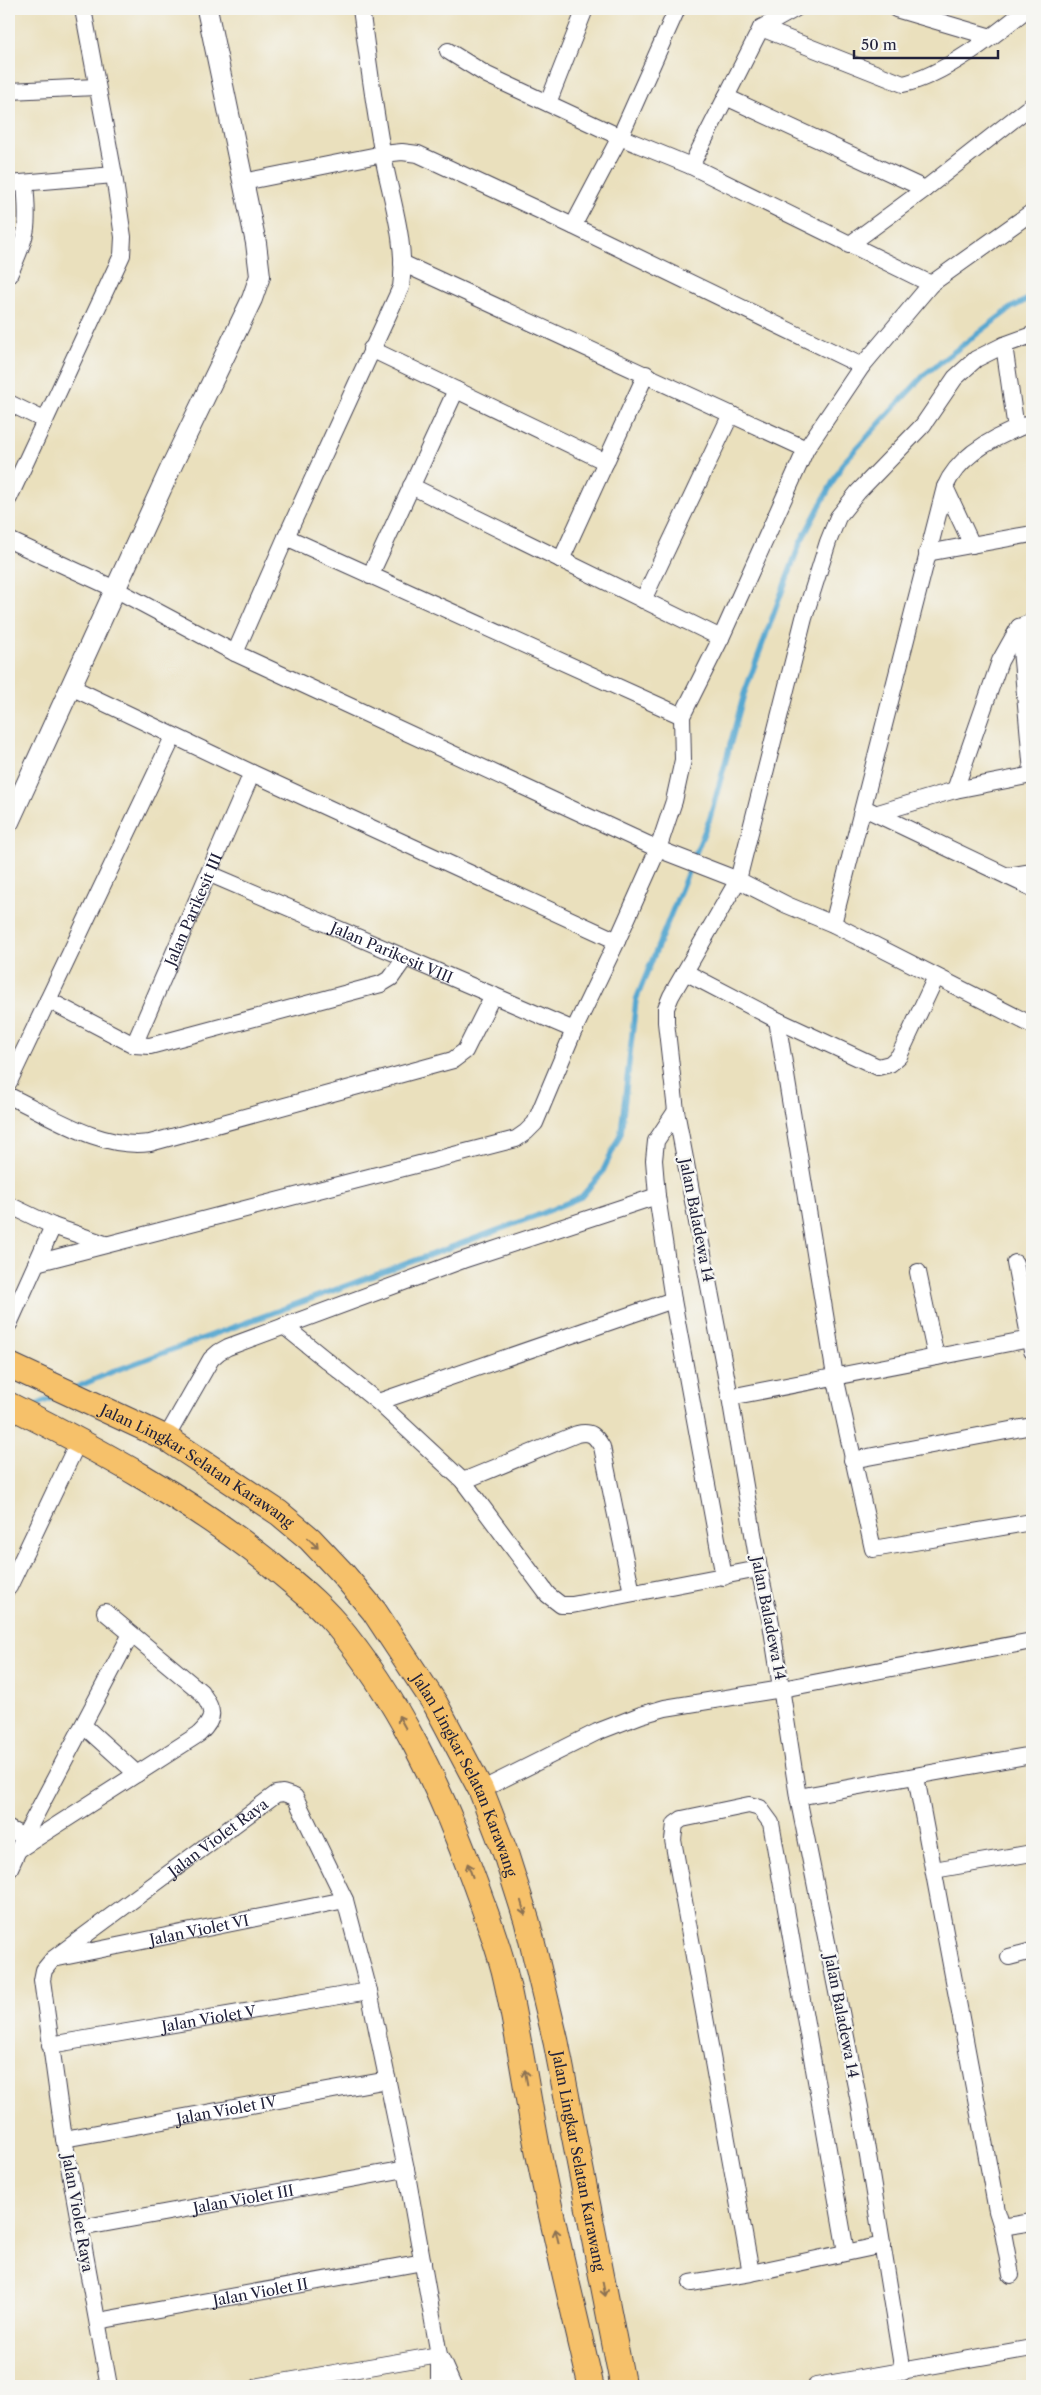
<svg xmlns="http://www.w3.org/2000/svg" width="1041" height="2395" viewBox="0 0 1041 2395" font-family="'Libre Caslon Text',serif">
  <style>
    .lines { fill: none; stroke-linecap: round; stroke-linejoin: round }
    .stream { stroke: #56a7d0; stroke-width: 5.5 }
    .minor-casing { stroke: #403e4e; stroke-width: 18 }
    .tertiary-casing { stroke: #403e4e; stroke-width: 22 }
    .primary-casing { stroke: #403e4e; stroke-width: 27 }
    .minor { stroke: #fff; stroke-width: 16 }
    .tertiary { stroke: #fff; stroke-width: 20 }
    .primary { stroke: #f6c16b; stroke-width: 25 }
    .oneway { stroke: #8c7253 }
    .labels { text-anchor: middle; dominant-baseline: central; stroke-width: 4.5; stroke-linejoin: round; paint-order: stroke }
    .street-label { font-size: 15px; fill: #22223b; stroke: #f6f6f2 }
  </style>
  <rect width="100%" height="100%" fill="#f6f6f2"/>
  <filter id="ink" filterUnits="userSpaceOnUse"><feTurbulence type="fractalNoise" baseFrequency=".02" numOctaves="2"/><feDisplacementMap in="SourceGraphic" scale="10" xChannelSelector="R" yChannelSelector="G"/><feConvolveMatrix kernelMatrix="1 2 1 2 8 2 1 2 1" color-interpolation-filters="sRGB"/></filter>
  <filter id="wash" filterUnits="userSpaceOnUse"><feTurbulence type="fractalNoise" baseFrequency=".0096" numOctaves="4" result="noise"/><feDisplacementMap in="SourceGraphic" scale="20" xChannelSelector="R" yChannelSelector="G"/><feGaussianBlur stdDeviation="1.12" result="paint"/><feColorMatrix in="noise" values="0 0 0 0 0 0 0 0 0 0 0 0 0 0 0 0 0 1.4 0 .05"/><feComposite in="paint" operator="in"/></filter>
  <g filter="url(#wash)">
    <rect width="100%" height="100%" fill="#eae0bd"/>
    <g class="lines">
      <path class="stream" d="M75,1388l39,-17 422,-155 45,-19 21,-24 19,-40 15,-133 74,-182 34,-124 56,-151 43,-80 82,-89 86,-66 21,-11
        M31,1407l26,-11"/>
    </g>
  </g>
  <g filter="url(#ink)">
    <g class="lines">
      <defs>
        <g id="minor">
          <path d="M896,9l95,28"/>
          <path d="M761,28l142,56c40,-8 92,-49 124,-75"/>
          <path d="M448,51l39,24 133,62 71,29 240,118"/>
          <path d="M9,91l87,-4"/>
          <path d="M726,97l199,92"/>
          <path d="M548,103l37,-94"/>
          <path d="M691,166l70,-138 34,-19"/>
          <path d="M243,182l140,-28 19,-2 16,2 155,72 289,140"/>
          <path d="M9,184l105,-9"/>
          <path d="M573,226l47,-89 57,-128"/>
          <path d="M849,245l76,-56 107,-84"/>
          <path d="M402,263l404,186"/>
          <path d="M9,275c19,-41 20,-47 16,-92"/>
          <path d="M1004,345l12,84"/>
          <path d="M371,349l235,113"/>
          <path d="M9,403l35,17"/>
          <path d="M411,486l310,152"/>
          <path d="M9,498l113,-243 1,-18 -9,-62 -31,-166"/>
          <path d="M286,537l396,179"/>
          <path d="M9,540l106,49 120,64 423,196 80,31 49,25 46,19 199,101"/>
          <path d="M972,545l-27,-58c14,-33 55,-53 87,-64"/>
          <path d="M927,553l105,-19"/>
          <path d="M561,560l85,-186"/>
          <path d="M370,576l86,-186"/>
          <path d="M643,600l88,-186"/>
          <path d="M1019,627l13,145"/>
          <path d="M235,653l51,-116 115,-250c6,-43 -10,-89 -18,-131 -9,-49 -15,-98 -22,-147"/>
          <path d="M71,687l181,86 365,168"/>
          <path d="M955,790l45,-129 19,-34 13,-5"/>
          <path d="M864,808l168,80"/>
          <path d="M878,813l77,-23 77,-15"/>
          <path id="s1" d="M210,874l364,156"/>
          <path d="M1007,876l25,-4"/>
          <path d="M833,924l112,-437"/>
          <path d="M685,972l92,48 101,47 12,-3 9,-8 37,-79"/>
          <path d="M48,1000l86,45 16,1 231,-62 10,-6 14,-20"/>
          <path d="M777,1020l58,356 38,173 159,-27"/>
          <path id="s2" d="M134,1045l118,-272"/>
          <path d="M9,1082l164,-345"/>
          <path d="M9,1096c43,20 92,54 141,47l303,-83 12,-9 28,-56"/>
          <path d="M676,1111l-20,30 -2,19 3,36 16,104 51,277"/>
          <path d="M9,1205l44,21 52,18"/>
          <path d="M36,1263l480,-124 10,-7 9,-9 39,-93 43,-89 41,-92 16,-48 9,-41 -1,-44 39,-78 85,-189 56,-83 69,-82 101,-72"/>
          <path d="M1015,1263l17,88"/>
          <path d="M918,1272l18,85"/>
          <path d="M9,1324l44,-98"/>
          <path d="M284,1326l94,76 85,79 85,114 13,10h11l187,-36"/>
          <path d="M730,1397l300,-58"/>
          <path d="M378,1402l295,-102"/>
          <path d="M166,1438l45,-79 8,-7 9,-5 235,-87 194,-64"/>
          <path d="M852,1460l180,-34"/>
          <path d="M463,1481l114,-47c14,-3 18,1 25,13l30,146"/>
          <path d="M9,1587l70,-147"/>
          <path d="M84,1726l53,48"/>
          <path d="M916,1777l81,434 5,16 30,-5"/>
          <path d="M481,1790l116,-58 44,-17 24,-7 117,-19 250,-48"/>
          <path d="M798,1797l234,-42"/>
          <path d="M9,1829l15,8"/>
          <path d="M18,1850l181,-116c17,-16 15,-24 2,-42l-96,-80"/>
          <path d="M9,1870l15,-33 107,-203"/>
          <path d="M934,1870l98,-17"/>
          <path d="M1009,1957l23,-6"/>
          <path id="s3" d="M58,1958l287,-58"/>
          <path id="s4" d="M50,2045l319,-54"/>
          <path id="s5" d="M64,2139l324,-59"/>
          <path d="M1002,2227l9,48"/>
          <path id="s6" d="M80,2228l326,-59"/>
          <path d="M751,2273l-78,-433 2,-16 7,-5 67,-14 11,3 11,15 75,429"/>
          <path d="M691,2283l60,-10 132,-28"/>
          <path id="s7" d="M98,2321l325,-59"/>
          <path d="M441,2359l12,27"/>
          <path d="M903,2372l-43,-265 -62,-310 -27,-174 -12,-54 -29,-172 -54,-286 -10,-89v-14l5,-12 67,-116 66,-262 24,-76 10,-25 20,-25 65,-67 32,-47 21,-19 28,-14 28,-10"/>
          <path id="s8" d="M109,2386l-45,-247 -22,-159 2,-10 9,-11 223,-165 7,-1 12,4 50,103 24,91 37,178 33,186v31"/>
          <path d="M259,2386l180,-31"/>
          <path d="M816,2386l216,-38"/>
        </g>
        <path id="tertiary" d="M9,822l164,-359 79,-164 8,-23 -4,-33 -49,-234"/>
        <g id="primary">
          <path id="s9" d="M9,1365l157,73 113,75 31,26 33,35 31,37 62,94 45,85 24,62 22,69 29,121 67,344"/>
          <path d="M9,1405c90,45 180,94 259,157 23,19 47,38 67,61 63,75 105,164 138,255 11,30 23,61 31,92 15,63 23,128 36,191 15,75 34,150 51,225"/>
        </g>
      </defs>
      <use href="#minor" class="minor-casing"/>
      <use href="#tertiary" class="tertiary-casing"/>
      <use href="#primary" class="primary-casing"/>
      <use href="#minor" class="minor"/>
      <use href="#tertiary" class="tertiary"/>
      <use href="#primary" class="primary"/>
    </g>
    <defs><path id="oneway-shaft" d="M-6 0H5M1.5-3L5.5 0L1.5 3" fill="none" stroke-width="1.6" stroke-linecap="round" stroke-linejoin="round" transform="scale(1.25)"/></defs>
    <g class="oneway">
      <use href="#oneway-shaft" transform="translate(313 1543) rotate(45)"/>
      <use href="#oneway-shaft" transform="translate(402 1722) rotate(-119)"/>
      <use href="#oneway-shaft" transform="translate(470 1870) rotate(-110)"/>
      <use href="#oneway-shaft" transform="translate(523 1908) rotate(74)"/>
      <use href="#oneway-shaft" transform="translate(526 2077) rotate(-100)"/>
      <use href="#oneway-shaft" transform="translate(557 2236) rotate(-103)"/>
      <use href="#oneway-shaft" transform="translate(604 2289) rotate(79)"/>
    </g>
  </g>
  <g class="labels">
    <g class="street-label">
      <text stroke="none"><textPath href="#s2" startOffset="148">Jalan Parikesit III</textPath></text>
      <text stroke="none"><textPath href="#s1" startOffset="198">Jalan Parikesit VIII</textPath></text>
      <text transform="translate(697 1220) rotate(79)">Jalan Baladewa 14</text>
      <text stroke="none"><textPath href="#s9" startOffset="214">Jalan Lingkar Selatan Karawang</textPath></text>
      <text transform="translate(769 1618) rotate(79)">Jalan Baladewa 14</text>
      <text stroke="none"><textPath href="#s9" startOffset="634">Jalan Lingkar Selatan Karawang</textPath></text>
      <text stroke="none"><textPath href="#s8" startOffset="641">Jalan Violet Raya</textPath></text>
      <text stroke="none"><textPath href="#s3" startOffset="144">Jalan Violet VI</textPath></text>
      <text transform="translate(842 2016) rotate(79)">Jalan Baladewa 14</text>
      <text stroke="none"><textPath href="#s4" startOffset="161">Jalan Violet V</textPath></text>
      <text stroke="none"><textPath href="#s5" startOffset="165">Jalan Violet IV</textPath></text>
      <text stroke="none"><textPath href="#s9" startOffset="1039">Jalan Lingkar Selatan Karawang</textPath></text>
      <text stroke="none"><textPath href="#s6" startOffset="166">Jalan Violet III</textPath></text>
      <text transform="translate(78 2213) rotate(80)">Jalan Violet Raya</text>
      <text stroke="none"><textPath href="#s7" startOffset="165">Jalan Violet II</textPath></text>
    </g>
  </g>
  <rect width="1041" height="2395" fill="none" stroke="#f6f6f2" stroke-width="30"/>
  <path d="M854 50v8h144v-8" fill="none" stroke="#22223b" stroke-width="2.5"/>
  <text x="861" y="50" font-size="15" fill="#22223b" stroke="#f6f6f2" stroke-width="4" paint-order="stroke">50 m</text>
</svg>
